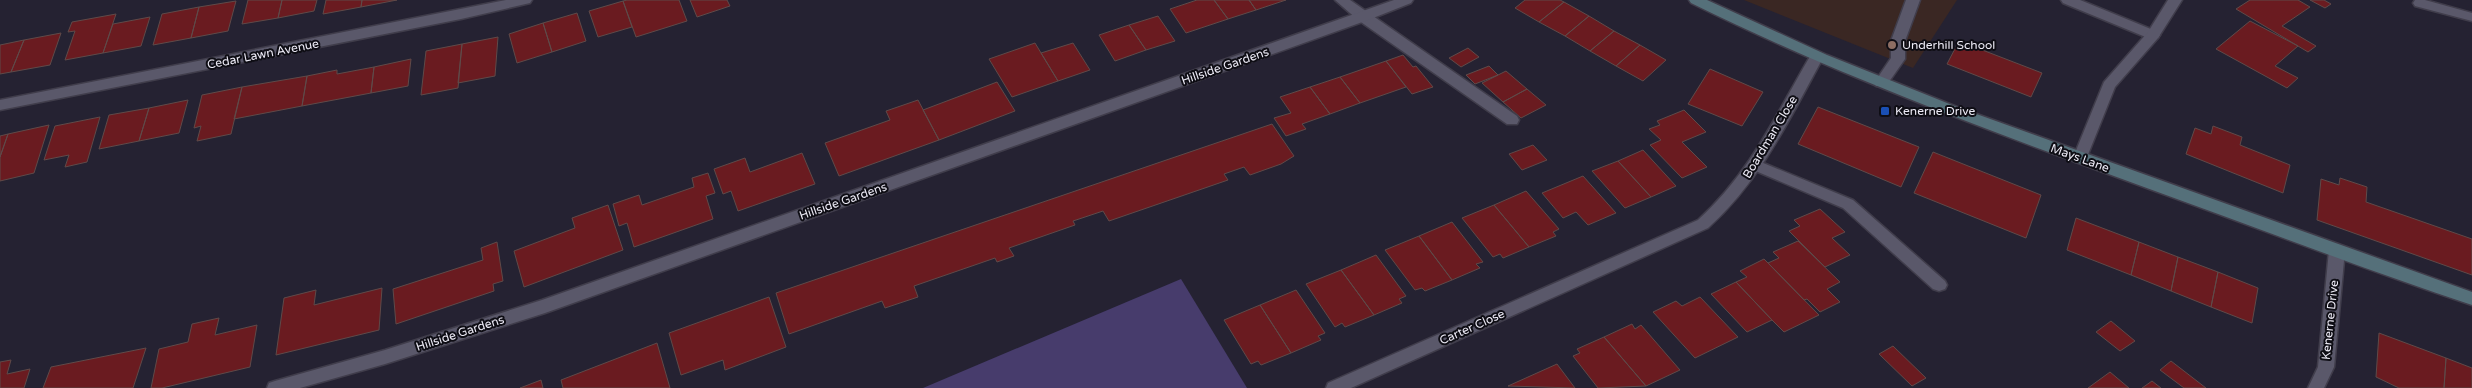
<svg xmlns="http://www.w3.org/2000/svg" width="2472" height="388" viewBox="0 0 2472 388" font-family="'Varela Round',sans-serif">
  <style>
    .education { fill: #3a2723 }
    .green { fill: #473c6c }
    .building { fill: #6a1b20; stroke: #5f4a49 }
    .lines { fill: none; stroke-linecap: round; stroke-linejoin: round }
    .lane-casing { stroke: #403d4b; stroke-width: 3 }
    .street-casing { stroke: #403d4b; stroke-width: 3 }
    .secondary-casing { stroke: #403d4b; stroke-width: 3 }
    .lane { fill: #5a586a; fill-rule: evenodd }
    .street { fill: #5a586a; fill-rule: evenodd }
    .secondary { fill: #55707a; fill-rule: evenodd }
    .education-dot { fill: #8d6e63; stroke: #0e0d14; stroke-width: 2 }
    .transit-dot { fill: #1a4fb4; stroke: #0e0d14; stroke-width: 2 }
    .labels { text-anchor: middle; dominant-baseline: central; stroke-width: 4; stroke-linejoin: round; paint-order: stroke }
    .poi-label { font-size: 12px; fill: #eeecf7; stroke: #0e0d14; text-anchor: start }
    .street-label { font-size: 12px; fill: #eeecf7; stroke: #0e0d14 }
  </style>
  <rect width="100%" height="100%" fill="#252232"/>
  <path class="education" d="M1744,0h213l-44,68z"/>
  <path class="green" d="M1181,279l66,109h-324z"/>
  <path class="building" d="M248,0h34l-4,18 -36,6z
    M282,0h35l-3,11 -36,7z
    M326,0h36l-1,7 -38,7z
    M362,0h35l-36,7z
    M627,0h52l8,21 -51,16 -13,-36z
    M690,0h37l3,6 -33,11z
    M1197,0h17l14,19 -42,14 -16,-24z
    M1214,0h35l7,10 -28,9z
    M1249,0h37l-30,10z
    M1525,0h35l4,2 -25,20 -24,-14z
    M2250,0h48l12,7 -28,19 34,20 -8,6 -72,-43z
    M2310,0h14l7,4 -6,4z
    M236,1l-8,30 -37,7 8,-31z
    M623,1l9,26 -34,10 -9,-26z
    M1564,2l25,14 -24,20 -26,-14z
    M199,7l-8,31 -38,7 9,-31z
    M577,13l9,28 -34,11 -9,-29z
    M116,14l-13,39 -38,7 10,-29 -7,1 4,-10z
    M1158,16l17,25 -29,9 -17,-25z
    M1589,16l25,15 -24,20 -25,-15z
    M150,17l-9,29 -38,7 10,-29z
    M2250,21l48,25 -23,20 23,12 -11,10 -71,-39z
    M543,23l9,29 -35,11 -8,-29z
    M1129,25l17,25 -31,11 -16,-26z
    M1614,31l26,14 -24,21 -26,-15z
    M61,33l-11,32 -39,7 13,-32z
    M498,37l-3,39 -37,7 4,-39z
    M24,40l-13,32 -11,2v-29z
    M1959,41l83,32 -11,24 -84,-33z
    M1035,43l23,38 -46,16 -23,-38z
    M1073,43l17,27 -32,11 -17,-28z
    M462,44l-4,44 -37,7 5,-44z
    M1640,45l26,15 -23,21 -27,-15z
    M1468,48l11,9 -18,10 -12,-9z
    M1403,55l10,12 3,-1 17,21 -21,7 -26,-33z
    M411,59l-3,27 -37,7 3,-26z
    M1386,61l20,26 -46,16 -20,-26z
    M1489,66l9,9 -23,9 -9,-9z
    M374,67l-3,26 -69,13 5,-30 30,-6v4z
    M1710,69l53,23 -21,34 -54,-22z
    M1506,71l21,18 -24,13 -21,-19z
    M307,76l-5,30 -68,13 8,-32z
    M1340,77l20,26 -30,11 -20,-27z
    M997,82l18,29 -76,29 -16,-30z
    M242,87l-11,47 -34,7 4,-15 -7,2 8,-33z
    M1310,87l20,27 -28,10 4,5 -20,7 -12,-18 17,-5 -11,-16z
    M1527,89l19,16 -25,13 -18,-16z
    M188,100l-9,33 -40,8 10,-33z
    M918,100l21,40 -100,36 -14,-33 65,-23 -4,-9z
    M1818,107l101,40 -18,40 -103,-43z
    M149,108l-10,33 -40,8 10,-34z
    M1684,110l22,22 -24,10 25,25 -25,11 -32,-33 11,-5 -12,-11 11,-4 -3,-4z
    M100,117l-13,45 -22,5 4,-12 -25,5 11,-34z
    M1272,124l22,32 -13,8 -31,11 -6,-8 -20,7 4,6 -119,41 -6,-10 -30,10 2,4 -66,23 5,8 -17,6 -2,-4 -81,28 4,11 -33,11 -3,-7 -93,33 -13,-41z
    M49,125l-15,48 -34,8v-24l8,-23z
    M2213,126l29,11 -2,8 50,20 -7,28 -97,-39 9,-26 16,6z
    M8,134l-8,23v-21z
    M1533,145l14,15 -25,10 -13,-16z
    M1643,150l33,36 -25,11 -33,-36z
    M1933,152l108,43 -15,43 -112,-45z
    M802,153l13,31 -77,27 -7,-20 -8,3 -9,-25 31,-11 5,14z
    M1618,161l33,36 -26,11 -33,-37z
    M708,173l7,20 -9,3 7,23 -79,28 -7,-24 -8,3 -6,-22 26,-9 3,10 52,-18 -2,-9z
    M1583,176l33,37 -28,12 -12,-13 -13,6 -21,-25z
    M2340,178l27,9 -1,15 106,37v36l-155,-55 4,-41 18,6z
    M1526,191l33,38 -6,3 3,4 -27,11 -35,-42z
    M608,205l15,45 -99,37 -10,-36 61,-23 -3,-10z
    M1494,205l35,42 -26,11 -3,-4 -7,3 -31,-39z
    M1820,209l25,23 -13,6 18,17 -25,12 -36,-36 11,-5 -6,-6z
    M2076,218l63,24 -8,33 -64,-25z
    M1452,222l31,40 -7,2 4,4 -28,12 -33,-44z
    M1419,236l33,44 -27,11 -3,-3 -7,2 -30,-40z
    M1798,241l42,41 -13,7 13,13 -20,10 -13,-13 -3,1 -36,-37 11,-5 -6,-6z
    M497,242l6,39 -10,3 1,7 -98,33 -3,-35 90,-29 -2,-12z
    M2139,242l39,15 -7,34 -40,-16z
    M1376,255l30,41 -7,3 3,4 -28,12 -33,-45z
    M2178,257l40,15 -7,35 -40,-16z
    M1764,259l4,4 51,52 -35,17 -12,-12 -36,-38 11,-5 -7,-6z
    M1341,270l33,45 -29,12 -3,-4 -7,4 -29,-43z
    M2218,272l40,16 -6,35 -41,-16z
    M1736,282l36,38 -25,12 -36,-38z
    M382,288l-3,42 -103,25 8,-57 32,-8 -2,15z
    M1296,290l29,43 -7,3 3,4 -30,13 -31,-48z
    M769,297l17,50 -61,23 -2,-10 -42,15 -12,-42z
    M1700,297l38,40 -43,21 -42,-46 23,-11 6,5z
    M1260,305l31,48 -30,12 -3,-4 -7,3 -27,-44z
    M219,318l-4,17 42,-10 -7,42 -88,21h-11l8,-39 29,-7 4,-18z
    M2111,321l24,20 -15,10 -24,-19z
    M1632,324l3,5 6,-4 39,45 -34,16 -42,-49z
    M2379,333l67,25 -2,30h-45l-23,-11z
    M1604,337l42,49 -48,2 -25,-32 7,-3 -3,-4z
    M657,343l13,45h-107l-2,-8z
    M1893,346l33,32 -14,8 -33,-32z
    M146,348l-13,40h-90l8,-21z
    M2446,358l26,10v20h-28z
    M11,360l-4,14 23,-5 -6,19h-24v-26z
    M2171,361l35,27h-22l-24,-18z
    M1557,364l18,24 -67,-2z
    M2110,372l19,16h-41z
    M541,380l2,8h-23z
    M2152,381l9,7h-19z"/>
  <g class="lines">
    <defs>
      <path id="lane" d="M1335,0h15l167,116 2,4 -2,4h-10l-149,-104z
        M1906,0h14l-15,41v18l-19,27h-10l-2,-3 17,-25v-17z
        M2061,0h19l78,32 2,3 -2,3h-10l-85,-35z
        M2415,0h10l47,13v8l-57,-15 -2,-3z
        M1756,160l97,40 92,81 2,4 -2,4 -6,2 -6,-2 -90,-81 -92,-39 -2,-4 2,-4z"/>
      <path id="street" d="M506,0h26l-2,3 -69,16 -461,91v-10z
        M1394,0h19l-2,3 -43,17 -823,293 -160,51 -85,24h-33l2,-5 6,-2 110,-31 157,-50z
        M2168,0h14l-24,38 -43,49 -30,75h-10l-2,-4 31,-76 44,-50z
        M1817,51l7,5c-34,62 -63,124 -116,172l-357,160h-25l2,-5 370,-163c54,-49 78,-106 114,-167z
        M2337,244l5,2 3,4 -11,117 -10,21h-16l10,-21 11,-117 3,-4z"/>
      <path id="secondary" d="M1689,0h18l120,55 130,52 515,185v13c-106,-35 -211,-76 -317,-114 -157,-57 -314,-114 -464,-188z"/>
    </defs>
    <use href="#lane" class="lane-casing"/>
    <use href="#street" class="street-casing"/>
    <use href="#secondary" class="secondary-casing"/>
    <use href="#lane" class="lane"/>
    <use href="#street" class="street"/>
    <use href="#secondary" class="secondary"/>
  </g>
  <circle class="education-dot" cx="1892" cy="45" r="5"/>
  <rect class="transit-dot" x="1880" y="106" width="10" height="10" rx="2.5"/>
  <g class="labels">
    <g class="poi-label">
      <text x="1902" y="45">Underhill School</text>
      <text x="1895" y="111">Kenerne Drive</text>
    </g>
    <g class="street-label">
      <text transform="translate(263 54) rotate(-11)">Cedar Lawn Avenue</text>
      <text transform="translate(1225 66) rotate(-19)">Hillside Gardens</text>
      <text transform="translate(1770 137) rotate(-59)">Boardman Close</text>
      <text transform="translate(2080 158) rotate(20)">Mays Lane</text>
      <text transform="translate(843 201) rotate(-19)">Hillside Gardens</text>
      <text transform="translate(2330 320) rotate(-84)">Kenerne Drive</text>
      <text transform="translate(1472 327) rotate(-24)">Carter Close</text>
      <text transform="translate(460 333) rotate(-18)">Hillside Gardens</text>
    </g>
  </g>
</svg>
